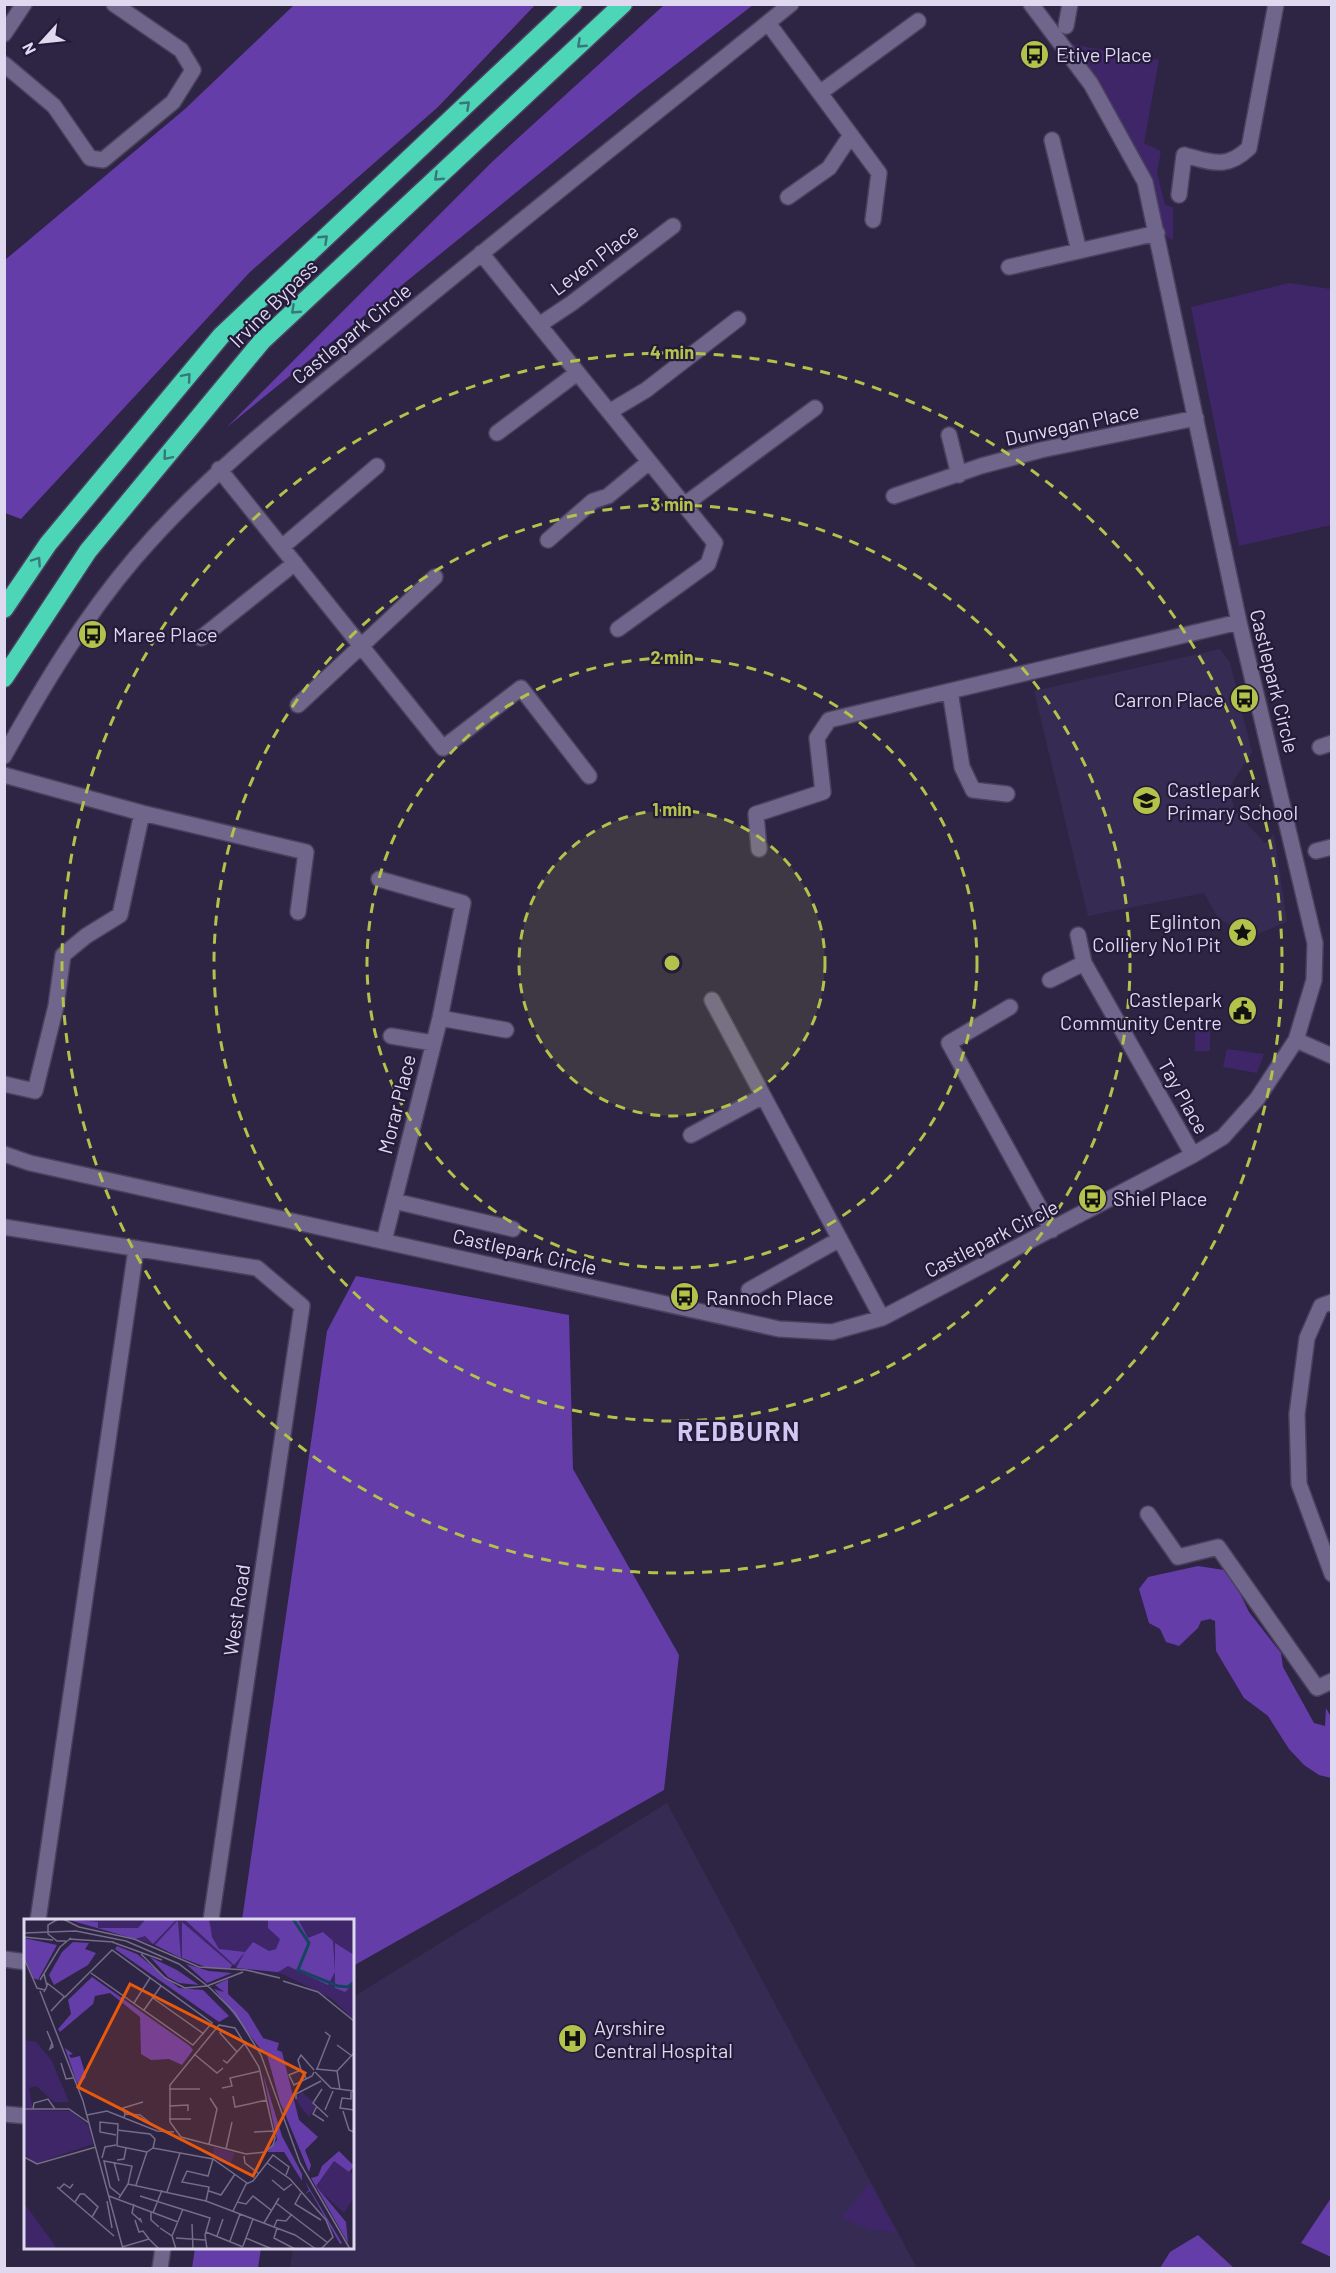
<svg xmlns="http://www.w3.org/2000/svg" width="1336" height="2273" viewBox="0 0 1336 2273" font-family="Barlow,sans-serif">
  <style>
    .built { fill: #362b52 }
    .green { fill: #3e2669 }
    .forest { fill: #643da8 }
    .lines { fill: none; stroke-linecap: round; stroke-linejoin: round }
    .minor-casing { stroke: #4a415d; stroke-width: 18 }
    .highway-casing { stroke: #4a415d; stroke-width: 21 }
    .minor { stroke: #70668c; stroke-width: 15 }
    .highway { stroke: #4dd5b8; stroke-width: 18 }
    .oneway { stroke: #387879 }
    .ring { fill: none; stroke: #b2c24b; stroke-width: 3; stroke-dasharray: 10 8 }
    .labels { text-anchor: middle; dominant-baseline: central; stroke-width: 4.5; stroke-linejoin: round; paint-order: stroke }
    .poi-label { font-size: 20px; fill: #ded9ef; stroke: #241a3a; text-anchor: start }
    .street-label { font-size: 20px; fill: #ded9ef; stroke: #241a3a }
    .district-label { font-size: 26px; font-weight: bold; letter-spacing: 1.5px; fill: #d2c7f2; stroke: #241a3a }
    .inset-river { fill: none; stroke: #16445d; stroke-width: 3 }
    .inset-road { fill: none; stroke: #746c88; stroke-width: 1.5 }
    .view { fill: #e8590c; fill-opacity: 0.15; stroke: #e8590c; stroke-width: 3 }
    .inset-edge { fill: none; stroke: #ded9ef; stroke-width: 3 }
    .centre { fill: #b2c24b; stroke: #241a3a; stroke-width: 3 }
    .ring-label { font-size: 18px; text-anchor: middle; font-weight: bold; fill: #b2c24b; stroke: #241a3a; stroke-width: 4.5; stroke-linejoin: round; paint-order: stroke }
  </style>
  <rect width="100%" height="100%" fill="#2e2444"/>
  <path class="built" d="M1220,649l10,13 22,90 -23,36 6,23 30,32 9,-9 13,88 -29,12 -39,-14 -15,-27 -116,23 -54,-225z
    M667,1803l250,465h-627l3,-20h59l1,-251z"/>
  <path class="green" d="M1070,44l89,16 -15,83 17,8 -4,22 8,32 8,2v33l-11,-6 -7,-47 -32,-62z
    M1289,283l42,6v236l-92,21 -48,-239z
    M1195,1019l15,1v31h-15z
    M1227,1049l37,5 -7,19 -34,-6z
    M870,2183l27,49 -27,-2 -29,-12z"/>
  <path class="forest" d="M294,5h241l-97,102 -188,165 -229,247 -16,-6v-253l180,-151z
    M664,5h89l-113,87 -413,335 266,-266z
    M356,1276l213,39 4,154 106,186 -15,135 -311,176 -1,-46h-110l85,-589z
    M1198,1566l26,4 13,17 12,25 32,41 2,14 31,56 11,3 1,-18 5,9v61l-12,-3 -15,-10 -15,-16 -21,-33 -24,-18 -28,-47 -1,-30 -5,-2 -9,2 -3,7 -19,18 -13,-4 -6,-13 -11,-6 -10,-34 9,-12z
    M1331,2198v59l-30,-14z
    M1198,2235l36,33h-74l10,-16z
    M195,2248h66l-3,20h-66z"/>
  <g class="lines">
    <defs>
      <path id="minor" d="M768,23l111,150 -6,47
        M1066,26l4,-22
        M4,34l20,-30
        M4,64l50,42 36,52 13,2 70,-58 20,-32 -12,-20 -67,-46
        M821,92l97,-71
        M1052,140l27,111
        M1179,195l5,-40c28,7 42,15 65,-7l27,-144
        M788,197l41,-29 22,-33
        M481,253l234,290 -7,21 -90,65
        M1009,267l148,-34
        M539,325l33,-22 101,-77
        M609,412l37,-22 92,-71
        M497,433l80,-60
        M949,435l10,40
        M219,469l224,279 78,-60 68,88
        M894,496l87,-30 60,-16 155,-32
        M684,505l131,-97
        M548,540l45,-39 15,-5 41,-34
        M282,547l95,-81
        M201,638l94,-75
        M950,691l12,76 11,23 34,4
        M298,705l137,-128
        M1320,747l12,-4
        M4,756c39,-70 79,-137 131,-198 75,-87 164,-156 253,-228 133,-110 268,-217 403,-326
        M4,775l138,38 164,39 -8,60
        M759,849l-3,-35 67,-22 -6,-54 12,-18 410,-98
        M1316,851l16,-4
        M379,879l84,24 -23,115 -56,223
        M1078,935l6,28 109,192
        M1050,980l34,-17
        M712,1000l170,318
        M1010,1007l-61,36 103,187
        M440,1018l66,12
        M391,1036l42,7
        M1296,1040l36,16
        M4,1084l31,7 21,-85 7,-51 23,-19 34,-21 22,-102
        M691,1135l72,-39
        M4,1154l26,9 749,166 53,3 50,-14 311,-163 30,-18 34,-38 39,-59 18,-60 1,-37 -76,-321 -94,-440 -54,-98 -60,-80
        M394,1201l119,28
        M4,1227l253,41 45,38 -91,614
        M749,1290l91,-51
        M1332,1302l-11,4 -14,32 -10,76 2,70 33,90
        M1148,1514l30,43 40,-10 99,141 15,-7
        M38,1920l98,-671
        M4,1959l22,3
        M4,2114l22,2
        M160,2268l3,-20"/>
      <path id="highway" d="M4,609l44,-65 173,-208 352,-332
        M4,678l84,-127 174,-210 361,-337"/>
    </defs>
    <use href="#minor" class="minor-casing"/>
    <use href="#highway" class="highway-casing"/>
    <use href="#minor" class="minor"/>
    <use href="#highway" class="highway"/>
  </g>
  <defs><path id="oneway-chevron" d="M-2-3.5L2.5 0L-2 3.5" fill="none" stroke-width="1.6" stroke-linecap="round" stroke-linejoin="round" transform="scale(1.5)"/></defs>
  <g class="oneway">
    <use href="#oneway-chevron" transform="translate(581 44) rotate(137)"/>
    <use href="#oneway-chevron" transform="translate(466 105) rotate(-43)"/>
    <use href="#oneway-chevron" transform="translate(438 177) rotate(137)"/>
    <use href="#oneway-chevron" transform="translate(324 239) rotate(-43)"/>
    <use href="#oneway-chevron" transform="translate(295 310) rotate(137)"/>
    <use href="#oneway-chevron" transform="translate(187 377) rotate(-50)"/>
    <use href="#oneway-chevron" transform="translate(167 456) rotate(130)"/>
    <use href="#oneway-chevron" transform="translate(37 561) rotate(-56)"/>
  </g>
  <circle cx="672" cy="963" r="153" fill="#b2c24b" fill-opacity=".12"/>
  <g class="ring">
    <circle cx="672" cy="963" r="153"/>
    <circle cx="672" cy="963" r="305"/>
    <circle cx="672" cy="963" r="458"/>
    <circle cx="672" cy="963" r="610"/>
  </g>
  <defs>
    <symbol id="bus-disc" viewBox="-11 -11 22 22"><circle r="9.5" fill="#b2c24b" stroke="#241a3a"/><path d="M-5-6H5V4H4V6H2V4H-2V6H-4V4H-5ZM-3.5-4V0h7V-4ZM-3.5 1.2v1.5H-2V1.2ZM2 1.2v1.5H3.5V1.2Z" fill="#111"/></symbol>
    <symbol id="school-disc" viewBox="-11 -11 22 22"><circle r="9.5" fill="#b2c24b" stroke="#241a3a"/><path d="M0-5L7-2L0 1L-7-2ZM-4 1L0 2.5L4 1V4Q0 6-4 4Z" fill="#111"/></symbol>
    <symbol id="sight-disc" viewBox="-11 -11 22 22"><circle r="9.5" fill="#b2c24b" stroke="#241a3a"/><path d="M0-6L1.8-2.2L6-1.7L2.9 1.2L3.7 5.4L0 3.3L-3.7 5.4L-2.9 1.2L-6-1.7L-1.8-2.2Z" fill="#111"/></symbol>
    <symbol id="civic-disc" viewBox="-11 -11 22 22"><circle r="9.5" fill="#b2c24b" stroke="#241a3a"/><path d="M-.6-6.5H3V-4.5H.6V-3L4-1V1h2V6H-6V1h2V-1L-.6-3ZM-1.2 2.5V6h2.4V2.5Z" fill="#111"/></symbol>
    <symbol id="hospital-disc" viewBox="-11 -11 22 22"><circle r="9.5" fill="#b2c24b" stroke="#241a3a"/><path d="M-5-5h3v3.5h4V-5h3V5h-3V1.5h-4V5h-3Z" fill="#111"/></symbol>
  </defs>
  <g fill-rule="evenodd">
    <use href="#bus-disc" x="1018" y="38" width="33" height="33"/>
    <use href="#bus-disc" x="76" y="618" width="33" height="33"/>
    <use href="#bus-disc" x="1228" y="682" width="33" height="33"/>
    <use href="#school-disc" x="1130" y="784" width="33" height="33"/>
    <use href="#sight-disc" x="1226" y="916" width="33" height="33"/>
    <use href="#civic-disc" x="1226" y="994" width="33" height="33"/>
    <use href="#bus-disc" x="1076" y="1182" width="33" height="33"/>
    <use href="#bus-disc" x="668" y="1280" width="33" height="33"/>
    <use href="#hospital-disc" x="556" y="2022" width="33" height="33"/>
  </g>
  <g class="labels">
    <g class="poi-label">
      <text x="1056" y="54">Etive Place</text>
      <text x="113" y="634">Maree Place</text>
      <text x="1224" y="699" text-anchor="end">Carron Place</text>
      <text x="1167" y="789">Castlepark<tspan x="1167" dy="23">Primary School</tspan></text>
      <text x="1221" y="921" text-anchor="end">Eglinton<tspan x="1221" dy="23">Colliery No1 Pit</tspan></text>
      <text x="1222" y="999" text-anchor="end">Castlepark<tspan x="1222" dy="23">Community Centre</tspan></text>
      <text x="1113" y="1198">Shiel Place</text>
      <text x="706" y="1297">Rannoch Place</text>
      <text x="594" y="2027">Ayrshire<tspan x="594" dy="23">Central Hospital</tspan></text>
    </g>
    <g class="street-label">
      <text transform="translate(594 259) rotate(-37)">Leven Place</text>
      <text transform="translate(273 303) rotate(-45)">Irvine Bypass</text>
      <text transform="translate(351 333) rotate(-39)">Castlepark Circle</text>
      <text transform="translate(1072 424) rotate(-12)">Dunvegan Place</text>
      <text transform="translate(1275 681) rotate(76)">Castlepark Circle</text>
      <text transform="translate(1184 1096) rotate(61)">Tay Place</text>
      <text transform="translate(396 1104) rotate(-76)">Morar Place</text>
      <text transform="translate(991 1238) rotate(-27)">Castlepark Circle</text>
      <text transform="translate(525 1251) rotate(13)">Castlepark Circle</text>
      <text transform="translate(236 1610) rotate(-82)">West Road</text>
    </g>
    <g class="district-label">
      <text x="739" y="1430">REDBURN</text>
    </g>
  </g>
  <g transform="translate(24 1919)">
    <rect width="330" height="330" fill="#2e2444"/>
    <path d="M42,0h288v101l-22,-21 -49,-25 -102,-16 -26,-13zM0,121l12,2 15,17 18,43h-15l-18,-16 -7,2 4,22 38,1 17,14 5,19 -59,20 -10,-11zM278,173l14,13 -7,12 -14,-18zM190,228l21,6 -5,12 -18,-7zM310,242l20,14v22l-10,16 -29,-27zM0,284l30,41 2,5 -32,-2z" fill="#3e2669"/>
    <path d="M42,0l32,3v6h40l7,-8h31l-23,24 -8,-8 -10,3zM160,0h25l3,18 7,12 26,3 8,-10 16,9 7,-2 4,-10 -12,-11v-9h30l10,19 15,-6 10,9 2,31 -7,13 -40,-19 -10,6 -42,-4 9,-16 -11,13zM153,2l1,1 3,36 -26,-13zM158,3l50,43 -2,4 -22,-1 -26,-10zM0,19l33,7 -19,35 -5,-2 -9,-23zM49,23l16,1 -4,6 11,4 -8,12 -34,20 -5,-10 13,-23zM311,24l19,12v28l-9,9 -10,-4zM93,27l20,8 42,34 24,2 26,26 -10,6 -104,-73zM126,38l27,13 22,15 -20,-2 -11,-6zM162,45l23,7 23,2 -25,10zM68,58l98,69 3,4 -11,15 -13,-6 -18,1 -10,-6 -1,-37 -30,-24 -15,3 -2,8 -33,28 -2,-3 13,-15 -3,-14zM204,60v15l20,19 15,25 16,5 -2,7 5,2 17,68 19,17 -13,13 6,15 -2,7 -29,-70 -14,-51h-4l-48,-62 10,3 -9,-7zM41,129l8,6 -4,1 2,3 9,-2 6,21 -5,6h-4zM239,155l19,62 20,38v7l-18,-29h-17l10,-12zM315,232l15,15 -5,6 -15,-11 -18,25 30,36 2,21 -37,-65 7,-2 4,-10zM281,262l37,62 -2,1 -30,-53 -5,3 4,-4z" fill="#643da8"/>
    <path class="inset-river" d="M269,0l16,24 -11,27 40,16 10,1 6,-5"/>
    <path class="inset-road" d="M34,0l-10,6v9l9,7h9M39,0l16,8 55,12 65,28 47,3 34,8M0,14l52,-2 50,10 53,23 31,24 25,25 26,42 39,108 50,86M0,18l29,3M45,20l45,3M88,23l50,18M117,35l24,24 20,10 22,-2 36,-14M0,39l13,30 8,2M16,61l20,-33 11,-9M259,62l35,11 36,29M23,64l18,14 47,-47 100,73 -19,22 -102,-72M16,72l43,110 40,148M20,73l3,-6 -3,-12M129,79l51,36M110,84l16,-25M120,91l17,-24M27,92l13,-14M195,106l16,3 24,39 16,71 -2,7 -8,7 -19,2 -65,-17 -11,-15v-37zM198,111l-2,3 17,19M23,112l5,12 1,4 -3,2 2,-6M313,126l15,11M170,135l23,19 6,-5M199,141l4,3 19,-21M37,144l5,16 7,-1M292,150l21,2 3,19M293,150l13,-33 -5,-4M277,151l-3,-10 3,-5 13,15M313,152l17,-18M291,153l16,16 23,3M282,159l-5,-8 -12,5 5,10 18,-9 2,-4M198,169l10,-2 -2,-8 30,-7M145,170h31M298,170l-9,14 15,14M327,172v8l-9,-1 -2,10 14,2M209,177l2,11 32,-7M272,180v-5l25,-13M145,187l19,-1v6M293,187l-4,8 11,7M0,190h45l20,14M9,190l1,-6 14,-4 7,10M301,191l8,-19M319,192l6,19 5,2M101,195l-2,-6 20,-6M63,196l20,-4 50,20 17,1M100,199l1,-4 15,1 13,10M145,200h22M93,211l33,4 5,5 -2,9M230,213l19,-1M92,216l-16,-3v-10l18,2 -1,22 30,6M185,225l8,-35 -7,-11M202,230l6,-27M220,237l1,7 13,10M0,238l13,7 59,-17M78,239l3,-11 11,-2M93,241l7,-1 2,-11M90,243l5,19M243,244l23,16 36,41 7,17 -12,12M248,261l12,10 8,-6M104,265l78,17 89,34 21,14M112,266l11,-33 6,-4 60,11 34,24M33,268l57,49M35,270l5,-5 6,4 3,-4M185,272l12,4 14,-21M143,273l13,-39M277,274l-6,11 26,16M85,277l69,26M116,277l70,22 -5,17 2,14M95,279l9,-14 4,-18 -28,-5 6,26 10,8M83,282l5,27M182,282l3,-14 -27,-5 5,-11 21,5 5,-17M51,283l5,-8h4l14,13 -6,10M213,283l9,2 7,-8 18,14M252,284l52,40M110,285l-2,9 9,8 -1,-3M209,292l13,-27 7,-3 20,-26 16,12 -3,8M127,293v8l8,7M129,294l9,-23M111,301l4,12 4,-1 6,8M240,304l15,-25M168,305l1,25M250,308l3,-7 9,1 6,-7M136,309l12,8 4,13M253,309l-3,10 21,11M182,313l37,15M148,317l11,-27M193,317l6,-17M152,319l29,2M222,319l26,11M206,322l10,-27M219,327l10,-27M98,328l27,-8 10,10"/>
    <path class="view" d="M106,65l175,89 -52,103 -175,-89z"/>
    <rect width="330" height="330" class="inset-edge"/>
  </g>
  <circle cx="672" cy="963" r="9" class="centre"/>
  <g class="ring-label">
    <text x="672" y="359">4 min</text>
    <text x="672" y="511">3 min</text>
    <text x="672" y="664">2 min</text>
    <text x="672" y="816">1 min</text>
  </g>
  <rect width="1336" height="2273" fill="none" stroke="#ded9ef" stroke-width="12"/>
  <g transform="translate(42 42) rotate(243)" stroke="#241a3a" stroke-width="4.5" paint-order="stroke">
  <path d="M0-4.5L10 22L0 15L-10 22Z" fill="#ded9ef"/>
  <text y="-9" font-size="16" font-weight="bold" text-anchor="middle" fill="#ded9ef">N</text>
  </g>
</svg>
